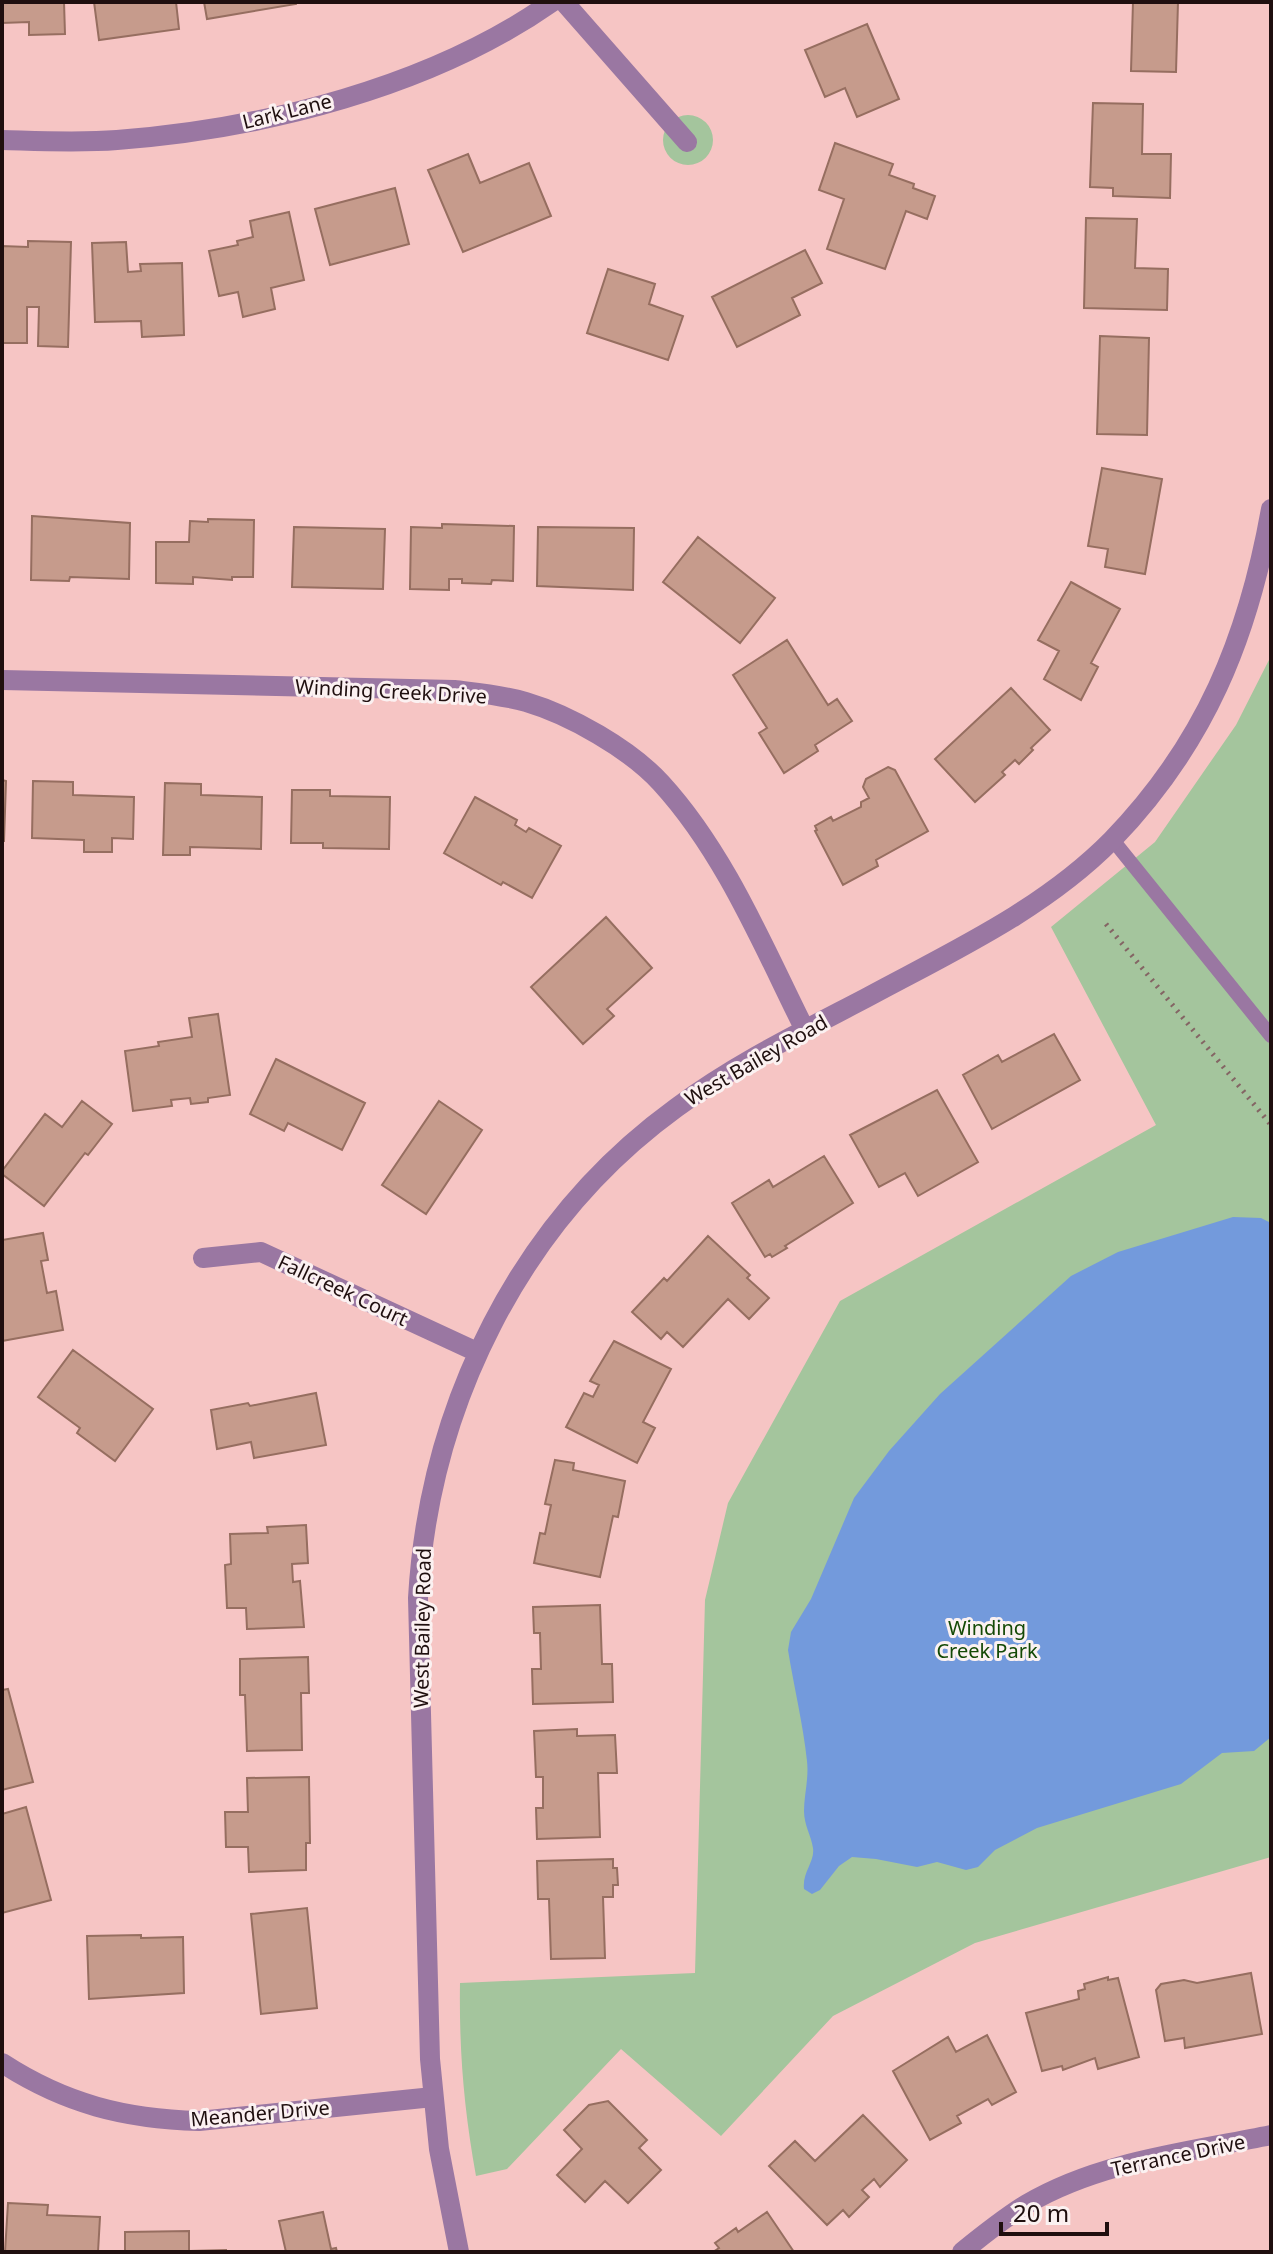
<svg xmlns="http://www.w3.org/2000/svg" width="1273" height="2254" viewBox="0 0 1273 2254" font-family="'Noto Sans',sans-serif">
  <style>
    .green { fill: #a4c59d }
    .water { fill: #739adc }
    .building { fill: #c69b8c; stroke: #966e60; stroke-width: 2 }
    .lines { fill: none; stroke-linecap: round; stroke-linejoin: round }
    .path { stroke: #846564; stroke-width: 5; stroke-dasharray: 2 6; stroke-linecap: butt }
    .service { stroke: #9a77a2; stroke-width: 14 }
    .minor { stroke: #9a77a2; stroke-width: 20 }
    .labels { text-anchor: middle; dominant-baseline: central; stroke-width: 6; stroke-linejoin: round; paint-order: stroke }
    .street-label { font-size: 20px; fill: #1f0f0f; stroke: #fbf1f1 }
    .park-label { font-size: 20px; fill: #134905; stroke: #fbf1f1 }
  </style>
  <rect width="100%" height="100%" fill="#f6c5c4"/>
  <path class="green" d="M663 140a25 25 0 1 1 50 0a25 25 0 1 1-50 0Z
    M1271,656v1201l-296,86 -142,73 -112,120 -100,-87 -114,120 -31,7c-12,-67 -17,-124 -16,-193l235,-10 10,-373 23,-97 112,-202 316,-176 -105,-198 104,-85 81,-117z"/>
  <path class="water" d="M1233,1217l28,1 10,5v514l-17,14 -32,2 -41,31 -144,44 -42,22 -17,17 -12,3 -29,-8 -20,5 -41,-8 -24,-2 -13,9 -19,24 -8,4 -8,-5c-2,-17 11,-27 9,-41 -2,-13 -9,-23 -9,-37 0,-16 5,-32 3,-50 -4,-37 -13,-74 -19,-111l3,-18 20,-33 43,-101 35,-47 51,-57 131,-118 47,-24z"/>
  <path class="building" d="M2,2h62l1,32 -36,1v-13l-27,1z
    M94,2h82l3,27 -80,11z
    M204,2h92v2l-89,15z
    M1133,2h45l-2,70 -45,-1z
    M867,24l32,75 -42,18 -12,-29 -20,9 -20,-47z
    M1093,103l50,1 -1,50h29l-1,44 -57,-2v-8l-23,-1z
    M835,143l58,21 -4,11 25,9 -1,4 22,8 -8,23 -21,-8 -21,58 -58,-20 17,-50 -25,-9z
    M468,154l12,29 49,-20 22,53 -88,36 -35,-82z
    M395,188l14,56 -79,21 -15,-56z
    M289,212l15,68 -33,8 4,21 -32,8 -5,-25 -19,4 -10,-45 29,-6 -1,-4 16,-4 -3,-16z
    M1086,218l51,1 -2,49 33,1 -1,41 -83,-2z
    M28,241l43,1 -3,105 -30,-1 1,-39h-12v36h-25v-97l26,1z
    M126,242l2,30 13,-1 -1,-7 42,-1 2,72 -42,2 -1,-16 -46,1 -3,-79z
    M805,250l17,33 -30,15 8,17 -63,32 -25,-50z
    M608,269l47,15 -6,20 34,12 -15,44 -81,-27z
    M1100,336l49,2 -2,97 -50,-1z
    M1102,468l60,11 -17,95 -40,-7 3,-18 -20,-3z
    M32,516l98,7 -1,56 -59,-2 -1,4 -38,-1z
    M208,519l46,1 -1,57h-21v3l-39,-3v7l-37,-1v-41h33l1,-21 18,1z
    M442,524l72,2 -1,55 -21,-1 -1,4 -29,-1v-4h-13v11l-39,-1 1,-62 31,1z
    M294,527l91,2 -2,60 -91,-2z
    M538,527l96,1 -1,62 -96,-4z
    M698,537l77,61 -35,45 -77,-61z
    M1071,582l49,27 -29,54 7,4 -17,33 -37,-21 15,-28 -21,-11z
    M787,640l41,65 9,-6 15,22 -37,24 3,6 -34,22 -25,-40 8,-5 -34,-53z
    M1011,688l39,42 -19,18 2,2 -14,14 -4,-4 -13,12 3,3 -30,27 -40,-43z
    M888,767l7,3 33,61 -52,29 2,6 -35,19 -28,-54 2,-1 -2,-4 16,-9 2,4 28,-14v-5l8,-4 -6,-11 3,-8z
    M2,780l4,1 -2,60h-2z
    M33,781l40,1v13l61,2 -1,42 -21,-1v14h-28v-12l-52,-2z
    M165,783l36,1v11l61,2 -1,52 -71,-2v8h-27z
    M292,790h38v6l60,1 -1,52 -66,-1v-5h-32z
    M475,797l42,23 -2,5 11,7 3,-4 32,18 -29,52 -29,-16 -2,3 -57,-32z
    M606,917l46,51 -45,41 7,7 -31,28 -52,-57z
    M218,1014l12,81 -22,3v4l-17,2 -1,-6 -19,2 1,6 -39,5 -8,-60 34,-5 -1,-4 34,-5 -3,-19z
    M1054,1034l26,46 -88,49 -29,-54 35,-20 4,7z
    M276,1059l89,44 -23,47 -54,-27 -4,8 -34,-17z
    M937,1090l41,72 -60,34 -13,-23 -26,14 -29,-52z
    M82,1101l30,23 -24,31 -3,-2 -41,53 -42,-32v-3l43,-57 17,13z
    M439,1101l43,29 -56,84 -44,-29z
    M824,1156l29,47 -68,43 2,2 -15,9 -2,-3 -5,3 -33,-54 37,-23 4,7z
    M43,1233l5,27 -7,1 6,32 9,-2 7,39 -61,11v-101z
    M708,1236l42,39 -3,3 22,20 -20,21 -21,-20 -45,48 -16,-15 -6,7 -29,-27 32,-34 3,3z
    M614,1341l57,28 -28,53 12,6 -18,35 -71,-36 18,-34 9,4 6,-12 -9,-4z
    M73,1350l80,59 -38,52 -38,-28 3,-5 -42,-31z
    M316,1393l10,52 -72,13 -3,-16 -34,7 -6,-39 37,-7 2,3z
    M555,1460l19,3 -1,7 52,11 -7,36 -5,-1 -13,61 -66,-14 6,-30 5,1 6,-29 -6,-1z
    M306,1525l2,38 -16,1 1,18 7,-1 4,46 -57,2 -1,-21h-19l-2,-43 6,-1 -1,-30 38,-1 -1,-6z
    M600,1605l2,59h10l1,38 -80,2 -1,-35h9l-1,-36h-6l-1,-26z
    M308,1657l1,36h-8l1,57 -55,1 -2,-56h-5v-36z
    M8,1689l25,93 -31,8v-100z
    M577,1729v7l38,-1 2,38h-19l2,64 -63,2 -1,-31h7v-31h-7l-2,-46z
    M309,1777l1,66h-4v27l-57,2 -1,-25h-22l-1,-35h23l-1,-34z
    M26,1807l25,93 -49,13v-99z
    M613,1859v9h4l1,17h-5v12h-10l2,61 -54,1 -2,-60h-11l-1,-38z
    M307,1908l10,100 -56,6 -10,-100z
    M141,1935v3l42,-1 1,56 -95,6 -2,-63z
    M1251,1973l11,61 -77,14 -1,-10 -19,3 -9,-51 5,-6 23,-4 13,3z
    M1108,1977v3l10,-2 21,79 -41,12 -3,-11 -32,12 -1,-4 -20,5 -16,-58 53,-14 -1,-8 7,-2 -1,-5z
    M987,2035l29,57 -24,13 -4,-6 -31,17 4,7 -31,17 -37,-69 55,-34 8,15z
    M608,2101l39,39 -8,8 22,22 -33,33 -23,-22 -20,21 -28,-27 25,-26 -18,-19 25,-25z
    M863,2115l44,45 -27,27 -6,-8 -12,11 7,7 -20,20 -6,-7 -16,15 -58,-59 26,-25 20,20z
    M8,2203l40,2 -1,10 53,2 -2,35h-93z
    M323,2212l8,37 5,-1 1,4h-51l-7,-31z
    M767,2212l27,40h-81l6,-4 -4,-5 21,-15 2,4z
    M189,2231v20l37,-1v2h-101v-20z"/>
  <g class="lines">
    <path class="path" d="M1106,924l165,201"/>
    <path class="service" d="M1112,839l159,197"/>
    <path class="minor" d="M564,2l123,140
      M2,140c38,1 77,3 115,0 146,-11 314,-53 435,-138
      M2,680l452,10c24,3 48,5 72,12 44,13 104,47 135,81 64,70 102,163 144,247
      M203,1258l58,-6 216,100
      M2,2063c63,41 123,56 197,58l234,-24
      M459,2252l-20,-103 -9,-90 -12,-461c11,-191 101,-376 258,-490 59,-44 125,-76 190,-110 85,-46 177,-88 246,-158 93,-96 136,-202 159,-331
      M962,2252c21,-17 42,-34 65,-48 73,-43 162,-52 244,-69"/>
  </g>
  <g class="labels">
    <g class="street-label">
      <text transform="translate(287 111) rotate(-14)">Lark Lane</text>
      <text transform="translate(391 691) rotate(3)">Winding Creek Drive</text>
      <text transform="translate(756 1060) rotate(-30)">West Bailey Road</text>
      <text transform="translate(343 1290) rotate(25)">Fallcreek Court</text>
      <text transform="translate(422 1628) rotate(-89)">West Bailey Road</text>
      <text transform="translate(260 2113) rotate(-5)">Meander Drive</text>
      <text transform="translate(1178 2155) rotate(-12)">Terrance Drive</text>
    </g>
    <g class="park-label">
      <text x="987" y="1627">Winding<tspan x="987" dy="23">Creek Park</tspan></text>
    </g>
  </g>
  <rect width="1273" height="2254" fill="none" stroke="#1f0f0f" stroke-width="8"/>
  <path d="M1001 2222v12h106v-12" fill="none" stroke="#1f0f0f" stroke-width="4"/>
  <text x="1013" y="2222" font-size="24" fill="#1f0f0f" stroke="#fbf1f1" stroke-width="6" paint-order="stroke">20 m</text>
</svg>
